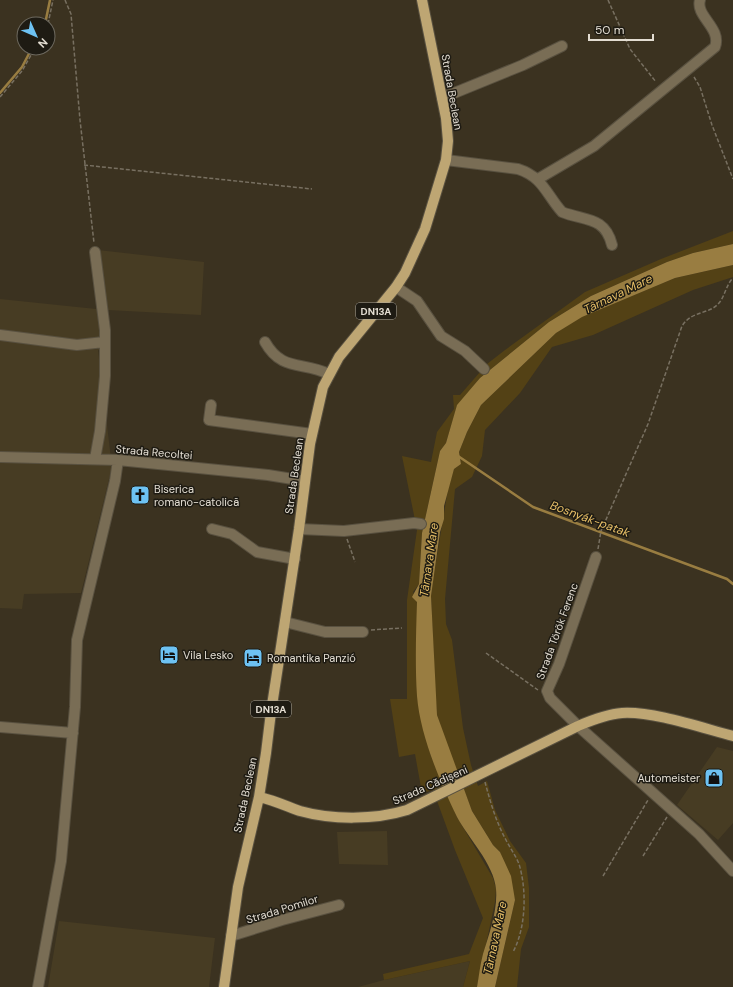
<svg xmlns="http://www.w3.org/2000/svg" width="733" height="987" viewBox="0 0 733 987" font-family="'DM Sans',sans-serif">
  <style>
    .built { fill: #473c23 }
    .green { fill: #534115 }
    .water { fill: #997d41 }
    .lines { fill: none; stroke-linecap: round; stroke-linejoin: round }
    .stream { stroke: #997d41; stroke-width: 2.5 }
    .minor-casing { stroke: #595140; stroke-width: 12 }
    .major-casing { stroke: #595140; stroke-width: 12 }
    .path { stroke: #787061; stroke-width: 1.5; stroke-dasharray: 4 2; stroke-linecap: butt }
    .minor { stroke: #796d55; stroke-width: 10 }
    .major { stroke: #bea673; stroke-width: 10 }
    .labels { text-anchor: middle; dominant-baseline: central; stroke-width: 3; stroke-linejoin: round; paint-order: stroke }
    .shield { fill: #1e1b13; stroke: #a8a399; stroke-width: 1 }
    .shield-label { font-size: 10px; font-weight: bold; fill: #e3ddd2 }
    .street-label { font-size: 11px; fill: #e3ddd2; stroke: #1e1b13 }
    .poi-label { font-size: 11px; fill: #e3ddd2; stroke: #1e1b13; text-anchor: start }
    .water-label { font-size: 12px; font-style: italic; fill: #e7bf67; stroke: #1e1b13 }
  </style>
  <rect width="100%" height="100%" fill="#3b3220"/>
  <path class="built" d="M98,250l106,12 -3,53 -93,-5 3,43 -13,-3 14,117 -31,126 -57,1 -2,15 -22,-1v-309l96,10z
    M717,747l16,4v72l-15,17 -41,-35z
    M387,831l1,34 -49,-1 -2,-32z
    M59,921l156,17 -6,49h-161z
    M470,961l-7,26h-105l26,-7z"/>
  <path class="green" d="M733,231v13l-40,9 -26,9 -76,34 -42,26 -69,56 -23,28 -11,37 -6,8 -18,82 -3,51 -6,8 4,10v22l7,106 7,26 26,61 36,61 3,11 -1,13 -18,85h-14l7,-26 -86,19 -1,-6 86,-20 14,-36 -28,-68 -22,-60 -11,3 -7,-39 -16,3 -9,-58h17v-99l10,-70 -15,-74 29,6 6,-30 17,-23 -1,-14h7l27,-31 18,-14 80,-58 76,-33z
    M733,265v12l-40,13 -100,45 -41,12 -32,46 -35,37 -3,26 -10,21 -17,12 -10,110 1,25 6,16 11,88 8,37 7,21 9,-5 8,29 15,31 16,22 3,25v39l-8,22 -4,38h-22l20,-87 -15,-48 -7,-7 -21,-34 -27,-71 -8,-25 -2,-26 -4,-93 2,-16 15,-91 6,-20 7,-5 -2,-12 8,-20 14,-27 75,-72 25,-16 94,-39z"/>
  <path class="water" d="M733,244v21l-58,13 -93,39 -26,16 -75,72 -14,27 -8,20 2,12 -7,5 -10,37v13l-4,13 -9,64 6,119 35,96 21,34 7,7 11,24 4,24 -20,87h-18c2,-11 3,-22 6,-33 6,-20 15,-44 13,-65 -2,-25 -28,-51 -39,-72 -17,-35 -37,-82 -40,-121 -2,-31 -1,-63 0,-94l-5,-5 7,-13 3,-51 18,-82 6,-8 11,-38 23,-27 69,-56 42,-26 76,-34 26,-9z"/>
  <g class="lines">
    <path class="stream" d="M45,24l5,-24
      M0,93l22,-26 10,-19
      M458,456l75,51 194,72 6,5"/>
    <defs>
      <path id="minor" d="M442,98l81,-33 39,-19
        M446,160l72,9c25,8 28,25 44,43 22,9 43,4 50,33
        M538,179l56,-33 121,-99c7,-19 -20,-31 -15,-47
        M396,287l21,14 24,35 24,15 19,18
        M0,335l77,10 27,-3
        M265,342c17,30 37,19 64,32
        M211,405l-2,15 103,14
        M0,457l118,3 150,15 37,6
        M95,459l5,-28 5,-55v-46l-10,-78
        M212,529l20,5 25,18 38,7
        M299,529l45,2 70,-8 7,1
        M596,557l-37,107 -12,27 3,7 28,28 121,108 34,37
        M285,622l40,10h38
        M0,727l73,6
        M231,936l51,-16 57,-15
        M38,987l23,-126 14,-154 2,-67 38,-159 3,-21"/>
      <path id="major" d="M259,797c14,3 27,9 41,14 32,9 75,9 107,-1l171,-84c14,-6 29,-12 44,-13 31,-2 80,15 111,23
        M224,987l14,-100 21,-90 7,-44 5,-41 28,-183 11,-85 13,-57 16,-30 57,-70 9,-14 20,-44 21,-69 2,-19 -2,-23 -24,-118"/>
    </defs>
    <use href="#minor" class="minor-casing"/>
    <use href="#major" class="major-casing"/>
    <path class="path" d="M65,0l6,14 9,106 14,123
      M608,0l22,49 26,33
      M48,24l5,-24
      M694,77l6,10 12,38 21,54
      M0,97l22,-26 13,-23
      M84,165l228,24
      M347,539l8,23
      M598,549l3,-18 47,-107 34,-98c10,-16 27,-11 37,-23 6,-7 7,-18 14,-25
      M371,630l31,-2
      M486,653l52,37
      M485,782c5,19 11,40 21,58 4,8 10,16 13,24 8,26 7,64 -6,88
      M643,856l24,-39
      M603,876l45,-76"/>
    <use href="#minor" class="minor"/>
    <use href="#major" class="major"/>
  </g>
  <defs>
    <symbol id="church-square" viewBox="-11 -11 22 22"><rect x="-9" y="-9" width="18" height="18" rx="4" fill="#6dc2f3" stroke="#1e1b13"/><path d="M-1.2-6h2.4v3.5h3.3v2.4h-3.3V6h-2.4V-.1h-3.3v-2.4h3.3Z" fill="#111"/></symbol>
    <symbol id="hotel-square" viewBox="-11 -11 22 22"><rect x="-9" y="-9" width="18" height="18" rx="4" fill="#6dc2f3" stroke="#1e1b13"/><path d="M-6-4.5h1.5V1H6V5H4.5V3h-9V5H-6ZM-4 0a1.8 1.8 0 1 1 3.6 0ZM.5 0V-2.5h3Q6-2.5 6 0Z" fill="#111"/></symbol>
    <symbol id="shop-square" viewBox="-11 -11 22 22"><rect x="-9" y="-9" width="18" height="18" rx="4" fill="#6dc2f3" stroke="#1e1b13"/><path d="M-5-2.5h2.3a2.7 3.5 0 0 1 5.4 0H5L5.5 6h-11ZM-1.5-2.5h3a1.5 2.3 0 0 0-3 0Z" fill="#111"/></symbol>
  </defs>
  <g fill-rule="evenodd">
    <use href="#church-square" x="129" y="484" width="22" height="22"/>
    <use href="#hotel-square" x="158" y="644" width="22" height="22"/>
    <use href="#hotel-square" x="242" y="647" width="22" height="22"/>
    <use href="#shop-square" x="703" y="767" width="22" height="22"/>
  </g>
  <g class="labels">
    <g class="shield">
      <rect x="356" y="303" width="40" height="16" rx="3"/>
      <rect x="251" y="701" width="40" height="16" rx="3"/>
    </g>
    <g class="shield-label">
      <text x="376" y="311">DN13A</text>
      <text x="271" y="709">DN13A</text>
    </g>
    <g class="street-label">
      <text transform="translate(452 92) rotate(80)">Strada Beclean</text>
      <text transform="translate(154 452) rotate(5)">Strada Recoltei</text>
      <text transform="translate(294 476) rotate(-82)">Strada Beclean</text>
      <text transform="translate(557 631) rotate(-70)">Strada Török Ferenc</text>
      <text transform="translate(430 785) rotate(-24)">Strada Cădișeni</text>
      <text transform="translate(245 795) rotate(-78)">Strada Beclean</text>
      <text transform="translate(282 909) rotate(-17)">Strada Pomilor</text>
    </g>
    <g class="poi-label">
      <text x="154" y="489">Biserica<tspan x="154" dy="13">romano-catolică</tspan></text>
      <text x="183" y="655">Vila Lesko</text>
      <text x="267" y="658">Romantika Panzió</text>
      <text x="700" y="778" text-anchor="end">Automeister</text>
    </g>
    <g class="water-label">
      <text transform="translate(618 294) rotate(-26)">Târnava Mare</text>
      <text transform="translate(590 519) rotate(20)">Bosnyák-patak</text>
      <text transform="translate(429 560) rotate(-82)">Târnava Mare</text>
      <text transform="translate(495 938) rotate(-78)">Târnava Mare</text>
    </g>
  </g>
  <g transform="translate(36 36) rotate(135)"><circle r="19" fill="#1e1b13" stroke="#6d695f"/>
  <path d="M0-3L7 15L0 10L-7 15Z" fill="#6dc2f3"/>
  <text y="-6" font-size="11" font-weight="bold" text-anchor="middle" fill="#e3ddd2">N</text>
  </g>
  <path d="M589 34v6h64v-6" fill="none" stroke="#e3ddd2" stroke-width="2"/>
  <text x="595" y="34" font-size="12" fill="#e3ddd2" stroke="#1e1b13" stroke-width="3" paint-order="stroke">50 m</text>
</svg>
